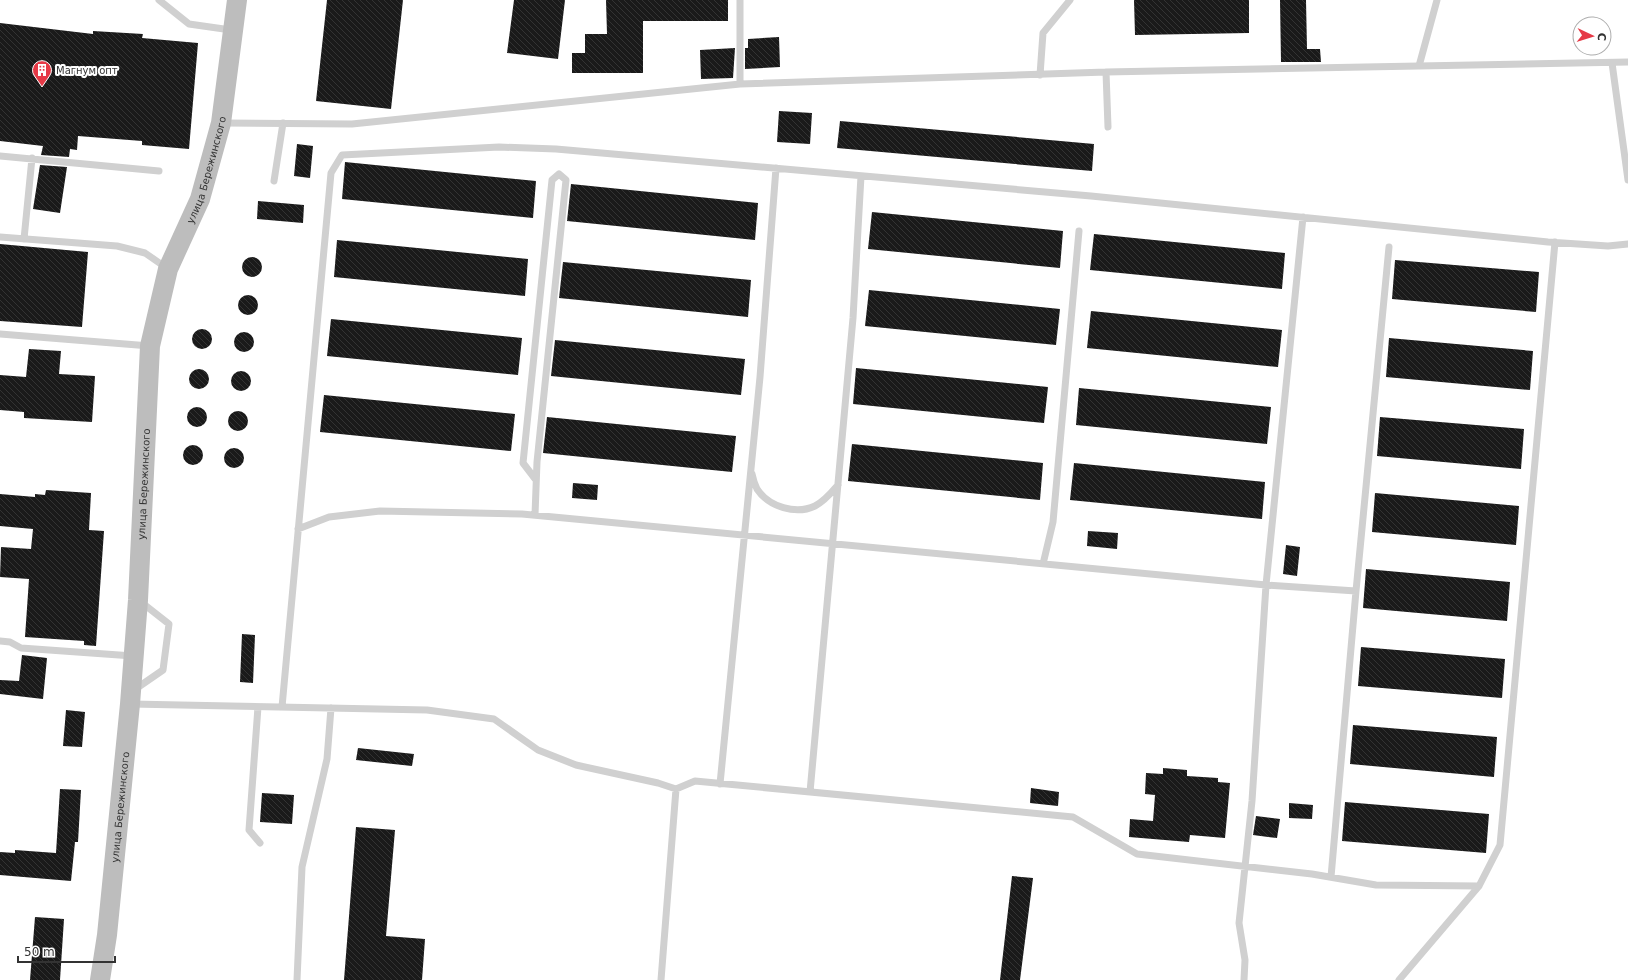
<svg xmlns="http://www.w3.org/2000/svg" width="1628" height="980" viewBox="0 0 1628 980" font-family="'DejaVu Sans',sans-serif">
  <style>
    .building { fill: url(#building-back-hatch) }
    .lines { fill: none; stroke-linecap: round; stroke-linejoin: round }
    .service { stroke: #d0d0d0; stroke-width: 7 }
    .secondary { stroke: #bdbdbd; stroke-width: 20 }
    .labels { text-anchor: middle; dominant-baseline: central; stroke-width: 4; stroke-linejoin: round; paint-order: stroke }
    .poi-label { font-size: 10px; fill: #333; stroke: #fff; text-anchor: start }
    .street-label { font-size: 10px; fill: #333; stroke: #fff }
  </style>
  <defs>
    <pattern id="building-back-hatch" width="6" height="6" patternUnits="userSpaceOnUse"><rect width="6" height="6" fill="#1a1a1a"/><path d="M-1 5l2 2M0 0l6 6M5-1l2 2" fill="none" stroke="#333"/></pattern>
  </defs>
  <rect width="100%" height="100%" fill="#fff"/>
  <path class="building" d="M327,0h76l-12,109 -75,-8z
    M514,0h51l-7,59 -51,-6z
    M606,0h122v21h-85v52h-71v-20h13v-19h22z
    M1134,0h115v33l-114,2z
    M1280,0h26l1,49h13l1,13h-40z
    M0,23l93,11v-3l50,3 -1,4 56,5 -9,106 -47,-4v-4l-64,-5 -1,14 -7,-1 -1,8 -28,-2 2,-9 -43,-5z
    M779,37l1,30 -35,2v-21h3v-9z
    M735,48l-2,30 -32,1 -1,-29z
    M779,111l33,2 -2,31 -33,-2z
    M840,121l254,23 -2,27 -255,-23z
    M297,144l16,2 -3,32 -16,-2z
    M345,162l191,19 -3,37 -191,-19z
    M40,165l27,2 -7,46 -27,-4z
    M571,184l187,19 -3,37 -188,-19z
    M258,201l46,4 -1,18 -46,-4z
    M872,212l191,19 -3,37 -192,-19z
    M1094,234l191,19 -3,36 -192,-19z
    M337,240l191,19 -3,37 -191,-19z
    M0,244l88,8 -6,75 -82,-6z
    M242 267a10 10 0 1 1 20 0a10 10 0 1 1-20 0Z
    M1395,260l144,12 -3,40 -144,-13z
    M563,262l188,18 -3,37 -189,-19z
    M869,290l191,19 -4,36 -191,-19z
    M238 305a10 10 0 1 1 20 0a10 10 0 1 1-20 0Z
    M1091,311l191,19 -4,37 -191,-19z
    M331,319l191,19 -4,37 -191,-19z
    M192 339a10 10 0 1 1 20 0a10 10 0 1 1-20 0Z
    M234 342a10 10 0 1 1 20 0a10 10 0 1 1-20 0Z
    M1389,338l144,13 -3,39 -144,-13z
    M555,340l190,19 -4,36 -190,-19z
    M29,349l32,2 -2,23 36,2 -3,46 -68,-4v-6l-24,-2v-35l26,2z
    M856,368l192,19 -4,36 -191,-19z
    M189 379a10 10 0 1 1 20 0a10 10 0 1 1-20 0Z
    M231 381a10 10 0 1 1 20 0a10 10 0 1 1-20 0Z
    M1079,388l192,19 -4,37 -191,-19z
    M324,395l191,19 -4,37 -191,-19z
    M187 417a10 10 0 1 1 20 0a10 10 0 1 1-20 0Z
    M228 421a10 10 0 1 1 20 0a10 10 0 1 1-20 0Z
    M547,417l189,19 -4,36 -189,-19z
    M1380,417l144,12 -3,40 -144,-13z
    M852,444l191,19 -3,37 -192,-19z
    M183 455a10 10 0 1 1 20 0a10 10 0 1 1-20 0Z
    M224 458a10 10 0 1 1 20 0a10 10 0 1 1-20 0Z
    M1074,463l191,19 -3,37 -192,-19z
    M573,483l25,2 -1,15 -25,-2z
    M46,490l45,3 -2,37 15,1 -8,115 -12,-1v-4l-59,-4 4,-58 -29,-2 1,-30 30,2 2,-20 -33,-3v-32l35,3v-3l10,1z
    M1375,493l144,13 -3,39 -144,-13z
    M1088,531l30,2 -1,16 -30,-3z
    M1286,545l14,2 -3,29 -14,-2z
    M1366,569l144,13 -3,39 -144,-13z
    M242,634l13,1 -2,48 -13,-1z
    M1361,647l144,12 -3,39 -144,-12z
    M22,655l25,3 -4,41 -43,-5v-14l19,1z
    M66,710l19,2 -3,35 -19,-1z
    M1353,725l144,12 -3,40 -144,-13z
    M358,748l56,6 -2,12 -56,-6z
    M1163,768l24,2v6l31,2v4l12,1 -5,55 -35,-3 -1,7 -60,-5 1,-18 23,2 2,-26 -10,-1 1,-21 17,1z
    M1031,788l28,4 -1,14 -28,-3z
    M60,789l21,1 -3,52h-3l-4,39 -71,-6v-23l15,1v-3l41,3z
    M262,793l32,2 -2,29 -32,-2z
    M1345,802l144,12 -3,39 -144,-12z
    M1289,803l24,2 -1,14 -23,-1z
    M1256,816l24,3 -3,19 -24,-3z
    M356,827l39,3 -9,106 39,3 -3,41h-78z
    M1012,876l21,2 -13,102h-20z
    M35,917l29,2 -4,61h-30z"/>
  <g class="lines">
    <path class="service" d="M159,0l30,24 42,6
      M1612,63l16,117
      M1419,66l18,-66
      M1106,72l2,55
      M1040,75l3,-42 27,-33
      M740,84v-84
      M223,123l129,1 388,-40 366,-12 522,-10
      M0,156l159,15
      M274,181l9,-58
      M0,237l117,9 28,7 23,16
      M24,239l8,-81
      M0,334l150,12
      M752,474c1,5 3,11 5,15 12,18 39,26 58,17 10,-5 17,-14 23,-21
      M535,515l2,-53 29,-282 -7,-6 -7,6 -29,283 13,17
      M298,529l31,-12 51,-6 142,3 744,71 90,6
      M1043,564l10,-42 26,-291
      M0,641l10,1 11,6 112,8
      M134,690l29,-20 6,-46 -28,-22
      M131,704l296,6 67,9 44,31 38,15 82,18 18,6 -15,191
      M258,707l-9,123 11,13
      M282,707l49,-534 11,-18 157,-8 57,2 535,47 457,46 60,4 20,-2
      M720,784l40,-407 16,-209
      M676,789l19,-8 378,36 64,37 175,20 64,11 103,1
      M810,792l43,-474 8,-142
      M1331,877l25,-286 33,-344
      M297,980l5,-113 25,-108 4,-51
      M1244,980l1,-20 -6,-37 13,-122 14,-216 37,-368
      M1399,980l80,-94 21,-41 55,-603"/>
    <path class="secondary" id="s1" d="M100,980l7,-45 23,-231 8,-104 12,-254 18,-77 32,-70 21,-76 16,-123"/>
  </g>
  <defs>
    <symbol id="building-pin" viewBox="-11 -11 22 30"><path d="M0 17L-7.5 6A9.5 9.5 0 1 1 7.5 6Z" fill="#e63946" stroke="#fff"/><path d="M-4-6H4V6H1V3H-1V6H-4ZM-2.5-4.3h1.7v1.8h-1.7ZM.8-4.3h1.7v1.8H.8ZM-2.5-1h1.7V.8h-1.7ZM.8-1h1.7V.8H.8Z" fill="#fff"/></symbol>
  </defs>
  <g fill-rule="evenodd">
    <use href="#building-pin" x="31" y="59" width="22" height="30"/>
  </g>
  <g class="labels">
    <g class="poi-label">
      <text x="56" y="70">Магнум опт</text>
    </g>
    <g class="street-label">
      <text stroke="none"><textPath href="#s1" startOffset="822">улица Бережинского</textPath></text>
      <text stroke="none"><textPath href="#s1" startOffset="498">улица Бережинского</textPath></text>
      <text stroke="none"><textPath href="#s1" startOffset="174">улица Бережинского</textPath></text>
    </g>
  </g>
  <g transform="translate(1592 36) rotate(94)"><circle r="19" fill="#ffffff" stroke="#adadad"/>
  <path d="M0-3L7 15L0 10L-7 15Z" fill="#e63946"/>
  <text y="-6" font-size="11" font-weight="bold" text-anchor="middle" fill="#333333">С</text>
  </g>
  <path d="M18 956v6h97v-6" fill="none" stroke="#333333" stroke-width="2"/>
  <text x="24" y="956" font-size="12" fill="#333333" stroke="#ffffff" stroke-width="3" paint-order="stroke">50 m</text>
</svg>
